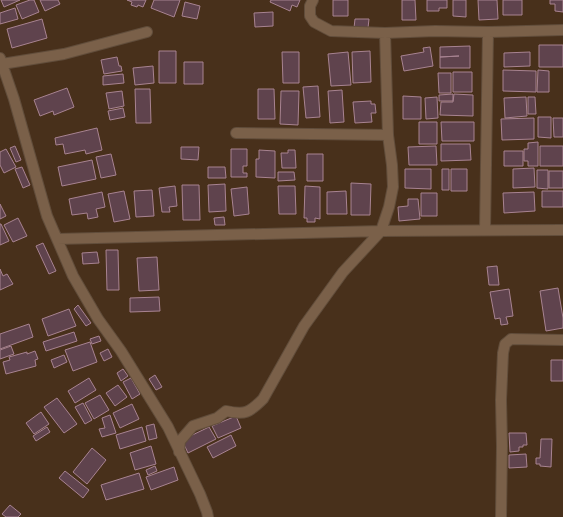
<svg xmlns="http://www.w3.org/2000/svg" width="563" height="517" viewBox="0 0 563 517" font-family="'Playfair Display',serif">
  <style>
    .building { fill: #5f434d; stroke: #a88391 }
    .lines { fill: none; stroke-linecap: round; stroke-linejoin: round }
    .minor-casing { stroke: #614d3b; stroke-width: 12 }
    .minor { stroke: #7a6049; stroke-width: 10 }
  </style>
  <rect width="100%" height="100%" fill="#48301b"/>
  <path class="building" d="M1,0h19l-16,7z
    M30,0h4l5,12 -17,7 -6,-14z
    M40,0h18l2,4 -15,7z
    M127,0h19l-3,7 -5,-2 -1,2 -6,-2 1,-3z
    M154,0h26l-6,17 -23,-9z
    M271,0h29l-3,7 -5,-2 -2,6 -20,-9z
    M333,0h15v16h-15z
    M402,0h13l1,20h-14z
    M427,0h20v8h-8v3h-12z
    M453,0h13v17l-13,-1z
    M478,0h19l1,19 -19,1z
    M503,0h19v15h-19z
    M550,0h13v12l-8,-1v-7h-5z
    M185,2l15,4 -3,13 -15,-3z
    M15,8l3,11 -18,5v-11z
    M273,12v14l-18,1 -1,-14z
    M42,19l5,19 -35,10 -5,-19z
    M355,19h14l-1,9h-14z
    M539,45h24v22h-24z
    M470,46v22h-30v-11l19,-1 -19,1v-10z
    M430,47l3,19 -29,5 -3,-15 23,-4 -1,-4z
    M159,51h17v32h-17z
    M370,51l1,31 -18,1 -1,-31z
    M282,52h17v31h-16z
    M348,52l3,33 -20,1 -3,-32z
    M530,52v14l-26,1v-14z
    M117,57l2,9h2l1,5 -18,3 -3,-14z
    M184,62h19v22h-19z
    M153,66l1,17 -19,2 -2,-17z
    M503,70l33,1v21l-33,-1z
    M538,70l11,1v21h-12z
    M453,72h19v20h-19z
    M438,73h13v20h-12z
    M123,74l1,9 -21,2v-9z
    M318,86l2,31 -14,1 -3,-31z
    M67,88l7,19 -20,8 -1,-4 -13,5 -6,-16z
    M135,89h15l1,34h-15z
    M258,89h16l1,30h-17z
    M342,90l2,32 -14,1 -2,-32z
    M122,91l2,15 -15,3 -3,-16z
    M281,91h18l-1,34 -18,-1z
    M453,94v7h-14v-6z
    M454,94l19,1v21l-33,-1 1,-13h12z
    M403,96l18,1v22h-18z
    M437,97l1,21 -12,1 -1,-21z
    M526,97l1,19 -22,2 -1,-20z
    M528,97h7l1,17h-8z
    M371,101v3h4l1,9h-5l1,9 -17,1 -2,-21z
    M123,108l2,9 -15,3 -2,-9z
    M538,117h13v21l-13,-1z
    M534,118v21l-32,1 -1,-21z
    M553,118h10v19h-9z
    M419,122h18v22h-18z
    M441,122h33v19h-32z
    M97,128l5,22 -16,4 -1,-4 -20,4 -2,-10 -7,1 -1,-7z
    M538,142v24h-10v-5h-4v-12h4v-6z
    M441,144h29l1,16 -30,1z
    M15,146l6,14 -5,2 -6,-14z
    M436,146l1,19h-28l-1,-18z
    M540,146h23v20h-23z
    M181,147h18l-1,13 -17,-1z
    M6,149l10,18 -12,6 -4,-8v-13z
    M231,149h16v17h-4v7h4v4h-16z
    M259,150l16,1v27l-19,-1v-18h3z
    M288,150h7l1,18h-14l-1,-15h7z
    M504,151h19v15h-19z
    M111,154l5,21 -15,3 -5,-21z
    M307,154h16v27h-16z
    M92,160l4,19 -34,7 -4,-19z
    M22,167l8,18 -7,3 -8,-19z
    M208,167h17l1,11h-18z
    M534,168l1,19 -22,1v-19z
    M405,169h26v20l-26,-1z
    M442,169h7v21h-7z
    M451,169h16v22h-16z
    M537,170h11v19l-11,-1z
    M549,171h14v17h-14z
    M278,172h16l1,8 -17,1z
    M351,183l20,1 -1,31h-19z
    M225,184l1,27 -17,1 -1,-27z
    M182,185h17l1,35h-17z
    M175,186l2,20 -8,1 1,5h-8l-3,-24z
    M278,186h17l1,28h-17z
    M305,186l15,1v32l-5,-1v4h-8v-4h-3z
    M247,187l2,27 -15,2 -3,-27z
    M152,190l2,26 -18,1 -2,-26z
    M124,191l6,28 -16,3 -6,-28z
    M346,191l1,23h-20v-22z
    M542,191h21v16h-21z
    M102,192l3,15 -9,2 2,8 -10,2 -1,-6 -15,2 -3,-16z
    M534,192l1,19 -31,2 -1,-20z
    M421,193h16v23h-16z
    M408,199h10l2,20 -21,2 -1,-14 10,-1z
    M0,204l6,12 -6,3z
    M224,217l1,8h-10l-1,-7z
    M18,218l9,18 -14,6 -9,-17z
    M0,224h1l8,17 -9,4z
    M43,243l13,28 -7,3 -13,-28z
    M106,250h12l1,40h-12z
    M97,252l2,11 -16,1 -1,-11z
    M157,257l2,33 -20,1 -2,-33z
    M497,266l2,19h-10l-2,-18z
    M0,269l3,7 4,-2 6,10 -13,6z
    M558,288l5,30v10l-17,3 -6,-40z
    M509,289l4,27 -7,1 2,7 -7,1 -1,-7 -5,1 -5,-27z
    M159,297l1,14 -30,1v-14z
    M78,305l13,18 -5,3 -12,-17z
    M69,309l7,17 -28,10 -6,-17z
    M29,324l4,13 -33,12v-15z
    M74,332l3,9 -31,10 -3,-9z
    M99,336l2,5 -9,3 -2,-5z
    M90,342l7,20 -24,9 -8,-21z
    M11,346l3,8 -14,5v-9z
    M108,349l4,8 -8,4 -4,-8z
    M35,351l3,8 -3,1 1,6 -30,8 -3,-12 7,-2 -1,-3 18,-5v2z
    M64,355l3,7 -13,6 -3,-8z
    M551,360h12v21h-12z
    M123,369l5,7 -7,5 -4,-8z
    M155,375l7,12 -6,3 -7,-11z
    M89,378l7,12 -21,13 -7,-12z
    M131,378l9,16 -8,5 -9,-17z
    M118,385l9,12 -12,9 -9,-13z
    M100,395l9,15 -15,9 -9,-16z
    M57,398l20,26 -13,9 -20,-26z
    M83,403l9,17 -7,4 -10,-17z
    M132,404l7,15 -19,9 -7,-15z
    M41,412l8,12 -15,10 -8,-11z
    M110,415l6,18 -14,4 -3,-8 6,-1 -3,-10z
    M236,416l5,12 -23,10 -6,-12z
    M154,424l3,14 -8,2 -3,-14z
    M47,427l3,5 -14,9 -3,-5z
    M142,427l4,14 -26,8 -4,-14z
    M209,427l7,12 -28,14 -6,-13z
    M509,433h17l1,12h-4v2h-4v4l-9,1z
    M231,435l5,11 -23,12 -6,-11z
    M541,439h11l-1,28 -11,-1v-2h-4v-6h4z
    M151,446l5,18 -21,6 -5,-17z
    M92,448l14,12 -19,24 -14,-12z
    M526,454l1,13 -18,1v-13z
    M155,466l2,5 -9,4 -2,-5z
    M174,467l4,13 -27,10 -5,-13z
    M65,471l24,19 -6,8 -24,-20z
    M139,473l5,16 -38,11 -5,-15z
    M10,505l11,9 -3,3h-12l-4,-3z"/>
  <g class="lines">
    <defs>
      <path id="minor" d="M313,0l-3,6v10l4,6 17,9 54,2 50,-2 53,1 75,-2
        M0,58l14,41 33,117 26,60 25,43 23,32 47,76 32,67 7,18 1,5
        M2,64l62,-10 83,-22
        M236,133l152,2
        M485,230l3,-198
        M57,239l324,-8 182,-1
        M179,452l1,-11 13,-15 24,-8 9,-7c19,4 23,2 37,-12l41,-73 39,-54 38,-41 8,-24 4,-20 -1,-22 -4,-30 -3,-102
        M501,517l1,-71 -1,-46 2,-47 2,-9 6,-5 52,1"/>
    </defs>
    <use href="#minor" class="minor-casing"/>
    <use href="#minor" class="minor"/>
  </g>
</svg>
